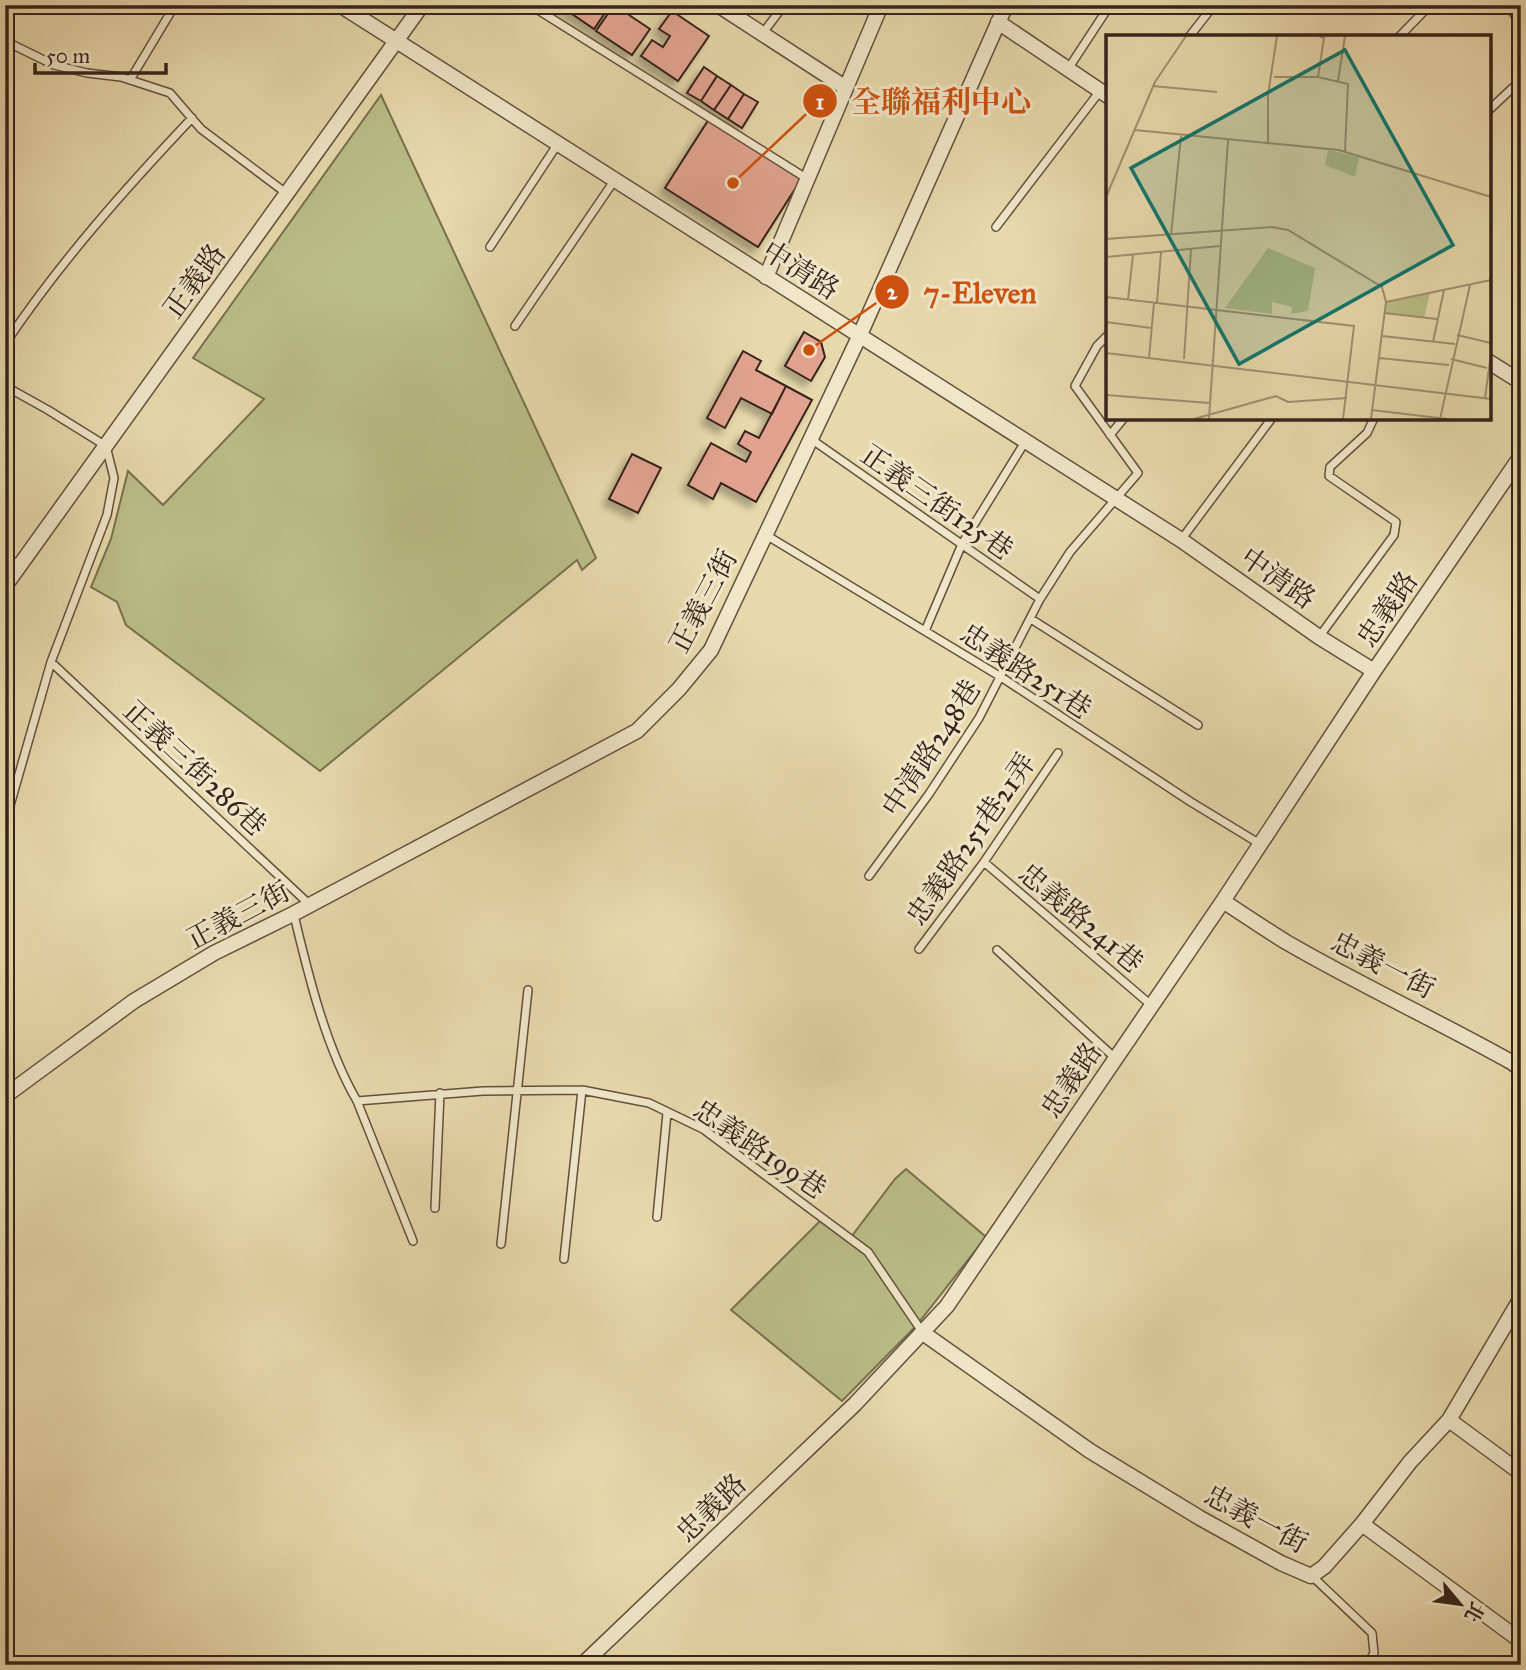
<svg xmlns="http://www.w3.org/2000/svg" width="1526" height="1670" viewBox="0 0 1526 1670" font-family="'IM FELL Great Primer','Noto Serif TC',serif">
  <style>
    .green { fill: #babe87; stroke: #787051; stroke-width: 2 }
    .building { fill: #e1a38f; stroke: #37231b; stroke-width: 2; filter: url(#shadow) }
    .lines { fill: none; stroke-linecap: round; stroke-linejoin: round }
    .lane-casing { stroke: #63503f; stroke-width: 10 }
    .street-casing { stroke: #63503f; stroke-width: 17 }
    .lane { stroke: #f0e6c9; stroke-width: 7 }
    .street { stroke: #f0e6c9; stroke-width: 14 }
    .labels { text-anchor: middle; dominant-baseline: central; stroke-width: 6; stroke-linejoin: round; paint-order: stroke }
    .street-label { font-size: 28px; fill: #37231b; stroke: #f0e6c9 }
    .inset-road { fill: none; stroke: #a19072; stroke-width: 2 }
    .view { fill: #0f766e; fill-opacity: 0.15; stroke: #0f766e; stroke-width: 3.5 }
    .inset-edge { fill: none; stroke: #37231b; stroke-width: 3.5 }
    .leader { fill: none; stroke: #cd510e; stroke-width: 2.5 }
    .callout-dot { fill: #cd510e; stroke: #f0e6c9; stroke-width: 2.5 }
    .mark-label { font-size: 21px; text-anchor: middle; font-weight: bold; fill: #fff }
    .callout-label { font-size: 30px; text-anchor: middle; font-weight: bold; fill: #cd510e; stroke: #f0e6c9; stroke-width: 6; stroke-linejoin: round; paint-order: stroke }
  </style>
  <defs>
    <filter id="shadow"><feDropShadow dx="-6" dy="6" stdDeviation="3.5" flood-color="#0004"/></filter>
  </defs>
  <rect width="100%" height="100%" fill="#e8d9ac"/>
  <filter id="stains"><feTurbulence type="fractalNoise" baseFrequency=".00286" numOctaves="4"/><feColorMatrix values="0 0 0 0 .2 0 0 0 0 .09 0 0 0 0 .02 0 0 0 .5 -.17"/></filter>
  <radialGradient id="worn" r=".72"><stop offset=".6" stop-color="#630" stop-opacity="0"/><stop offset="1" stop-color="#630" stop-opacity=".3"/></radialGradient>
  <path class="green" d="M381,95l215,463 -14,12 -5,-10 -257,211 -194,-146 -9,-23 -26,-15 20,-48 17,-68 35,34 101,-106 -71,-41z
    M906,1169l80,68 -70,89 -74,75 -111,-91 89,-89 28,20 47,-62z"/>
  <path class="building" d="M559,5h42l6,5 -13,19z
    M614,5l36,24 -18,26 -36,-24z
    M672,11l37,25 -31,45 -37,-25 11,-16 11,7 7,-11 -11,-7z
    M704,67l13,9 -16,25 -14,-8z
    M717,76l14,9 -17,25 -13,-9z
    M731,85l13,9 -16,25 -14,-9z
    M744,94l14,8 -16,26 -14,-9z
    M709,119l93,59 -44,69 -93,-59z
    M804,332l17,10 4,15 -14,24 -26,-15z
    M743,351l18,10 -5,9 30,16 -14,28 -31,-16 -16,30 -18,-10z
    M786,386l26,14 -56,102 -35,-19 -8,16 -25,-14 23,-42 35,19 5,-10 -13,-8 7,-13 14,7z
    M632,454l29,14 -23,45 -29,-14z"/>
  <g class="lines">
    <defs>
      <path id="lane" d="M530,5l276,173
        M1507,5l14,18
        M763,33l21,-28
        M1189,37l25,-32
        M1399,37l31,-32
        M5,41l49,24 33,8 34,4 49,16 31,36 85,64
        M1068,69l42,-64
        M130,80l45,-75
        M1489,110l32,-30
        M996,227l104,-136
        M490,247l67,-102
        M515,326l99,-145
        M5,344c54,-81 120,-155 187,-226
        M5,386l43,24 58,36 8,32 -7,37 -56,147 -46,161
        M1110,435l14,-17
        M811,439l229,160
        M766,535l235,142 190,125 69,42
        M1181,540l91,-122
        M5,556l15,10
        M1031,619l167,106
        M925,631l37,-87 63,-102
        M1319,637l75,-102 2,-13 -67,-46 1,-9 37,-34 7,-15
        M51,662l259,243
        M984,862l167,143
        M869,876l60,-82 50,-76 61,-119 30,-47 68,-79 -63,-87 22,-40 11,-11
        M294,915c14,59 32,133 63,186l56,140
        M919,949l65,-87 74,-109
        M997,950l118,108
        M357,1101l126,-10 99,-1 67,13 54,26 165,123 55,81
        M435,1208l5,-115
        M657,1217l10,-104
        M501,1244l27,-254
        M564,1259l18,-169
        M1312,1576l60,57 2,20 -7,12"/>
      <path id="street" d="M340,5l841,535 138,97 55,34
        M718,5l128,83
        M998,22l110,74
        M766,277l115,-272
        M1489,362l32,20
        M5,586l417,-581
        M1223,901c21,14 42,28 63,41 74,43 152,79 227,121l8,7
        M5,1096l129,-95 80,-48 79,-39 344,-183 42,-42 32,-39 148,-313 147,-332
        M923,1333l167,118 110,67 81,45 30,13 13,-9 38,-43 48,-62 39,-42 72,-122
        M1449,1420l72,53
        M1362,1524l159,117
        M582,1665l273,-261 92,-98 276,-405 151,-230 147,-215"/>
    </defs>
    <use href="#lane" class="lane-casing"/>
    <use href="#street" class="street-casing"/>
    <use href="#lane" class="lane"/>
    <use href="#street" class="street"/>
  </g>
  <g class="labels">
    <g class="street-label">
      <text transform="translate(801 270) rotate(32)">中清路</text>
      <text transform="translate(194 281) rotate(-54)">正義路</text>
      <text transform="translate(937 502) rotate(35)">正義三街125巷</text>
      <text transform="translate(1278 578) rotate(35)">中清路</text>
      <text transform="translate(703 601) rotate(-62)">正義三街</text>
      <text transform="translate(1387 609) rotate(-56)">忠義路</text>
      <text transform="translate(1026 671) rotate(33)">忠義路251巷</text>
      <text transform="translate(931 748) rotate(-57)">中清路248巷</text>
      <text transform="translate(195 768) rotate(43)">正義三街286巷</text>
      <text transform="translate(971 839) rotate(-55)">忠義路251巷21弄</text>
      <text transform="translate(238 915) rotate(-28)">正義三街</text>
      <text transform="translate(1081 918) rotate(40)">忠義路241巷</text>
      <text transform="translate(1383 965) rotate(27)">忠義一街</text>
      <text transform="translate(1071 1080) rotate(-56)">忠義路</text>
      <text transform="translate(760 1149) rotate(34)">忠義路199巷</text>
      <text transform="translate(711 1508) rotate(-44)">忠義路</text>
      <text transform="translate(1256 1519) rotate(28)">忠義一街</text>
    </g>
  </g>
  <g transform="translate(1106 35)">
    <rect width="385" height="385" fill="#e8d9ac"/>
    <path d="M222,115l31,7 -4,20 -30,-12zM162,213l47,20 -7,43 -17,3 1,-7 -20,-5v12l-47,-6zM324,258l-6,25 -40,-5 2,-11z" fill="#babe87"/>
    <path class="inset-road" d="M168,42h44l30,7 -3,67M212,42l6,-39 -5,-2M232,46l7,-45M47,51l64,6M29,95l204,20 152,47M162,108v-48l9,-59M0,162l49,-115 31,-46M65,200l10,-99M0,204l166,-12 16,3 94,57 4,15 -15,117M0,222l114,-11M0,262l248,29 -11,93M22,265l5,-45M280,267l105,-22M51,268l4,-51M278,278l53,6M0,287l45,6M351,300l34,8M276,301l73,8M327,307l11,-52M0,318l385,46M43,323l5,-55M273,323l70,7M78,324l7,-110M345,324l36,9M0,360l103,8M379,363l6,-44M266,375l75,9M88,384l82,-23 12,6 59,-4M103,384l19,-279M334,384l30,-134"/>
    <path class="view" d="M239,15l108,195 -214,119 -108,-196z"/>
    <rect width="385" height="385" class="inset-edge"/>
  </g>
  <path class="leader" d="M733 183L820 101M809 350L892 292"/>
  <g class="callout-dot">
    <circle cx="733" cy="183" r="7"/>
    <circle cx="809" cy="350" r="7"/>
    <circle cx="820" cy="101" r="18"/>
    <circle cx="892" cy="292" r="18"/>
  </g>
  <g class="mark-label">
    <text x="820" y="109">1</text>
    <text x="892" y="299">2</text>
  </g>
  <g class="callout-label">
    <text x="941" y="112">全聯福利中心</text>
    <text x="980" y="303">7-Eleven</text>
  </g>
  <rect width="1526" height="1670" fill="none" stroke="#e8d9ac" stroke-width="28"/>
  <rect x="7" y="7" width="1512" height="1656" fill="none" stroke="#37231b" stroke-width="3.5"/>
  <rect x="14" y="14" width="1498" height="1642" fill="none" stroke="#37231b" stroke-width="2"/>
  <g transform="translate(1460 1604) rotate(119)" stroke="#f0e6c9" stroke-width="5" paint-order="stroke">
  <path d="M0-5L12 26L0 18L-12 26Z" fill="#37231b"/>
  <text y="-10" font-size="19" font-weight="bold" text-anchor="middle" fill="#37231b">北</text>
  </g>
  <path d="M35 63v10h131v-10" fill="none" stroke="#37231b" stroke-width="3.5"/>
  <text x="46" y="63" font-size="21" fill="#37231b" stroke="#f0e6c9" stroke-width="5" paint-order="stroke">50 m</text>
  <rect width="100%" height="100%" filter="url(#stains)"/>
  <rect width="100%" height="100%" fill="url(#worn)"/>
</svg>
